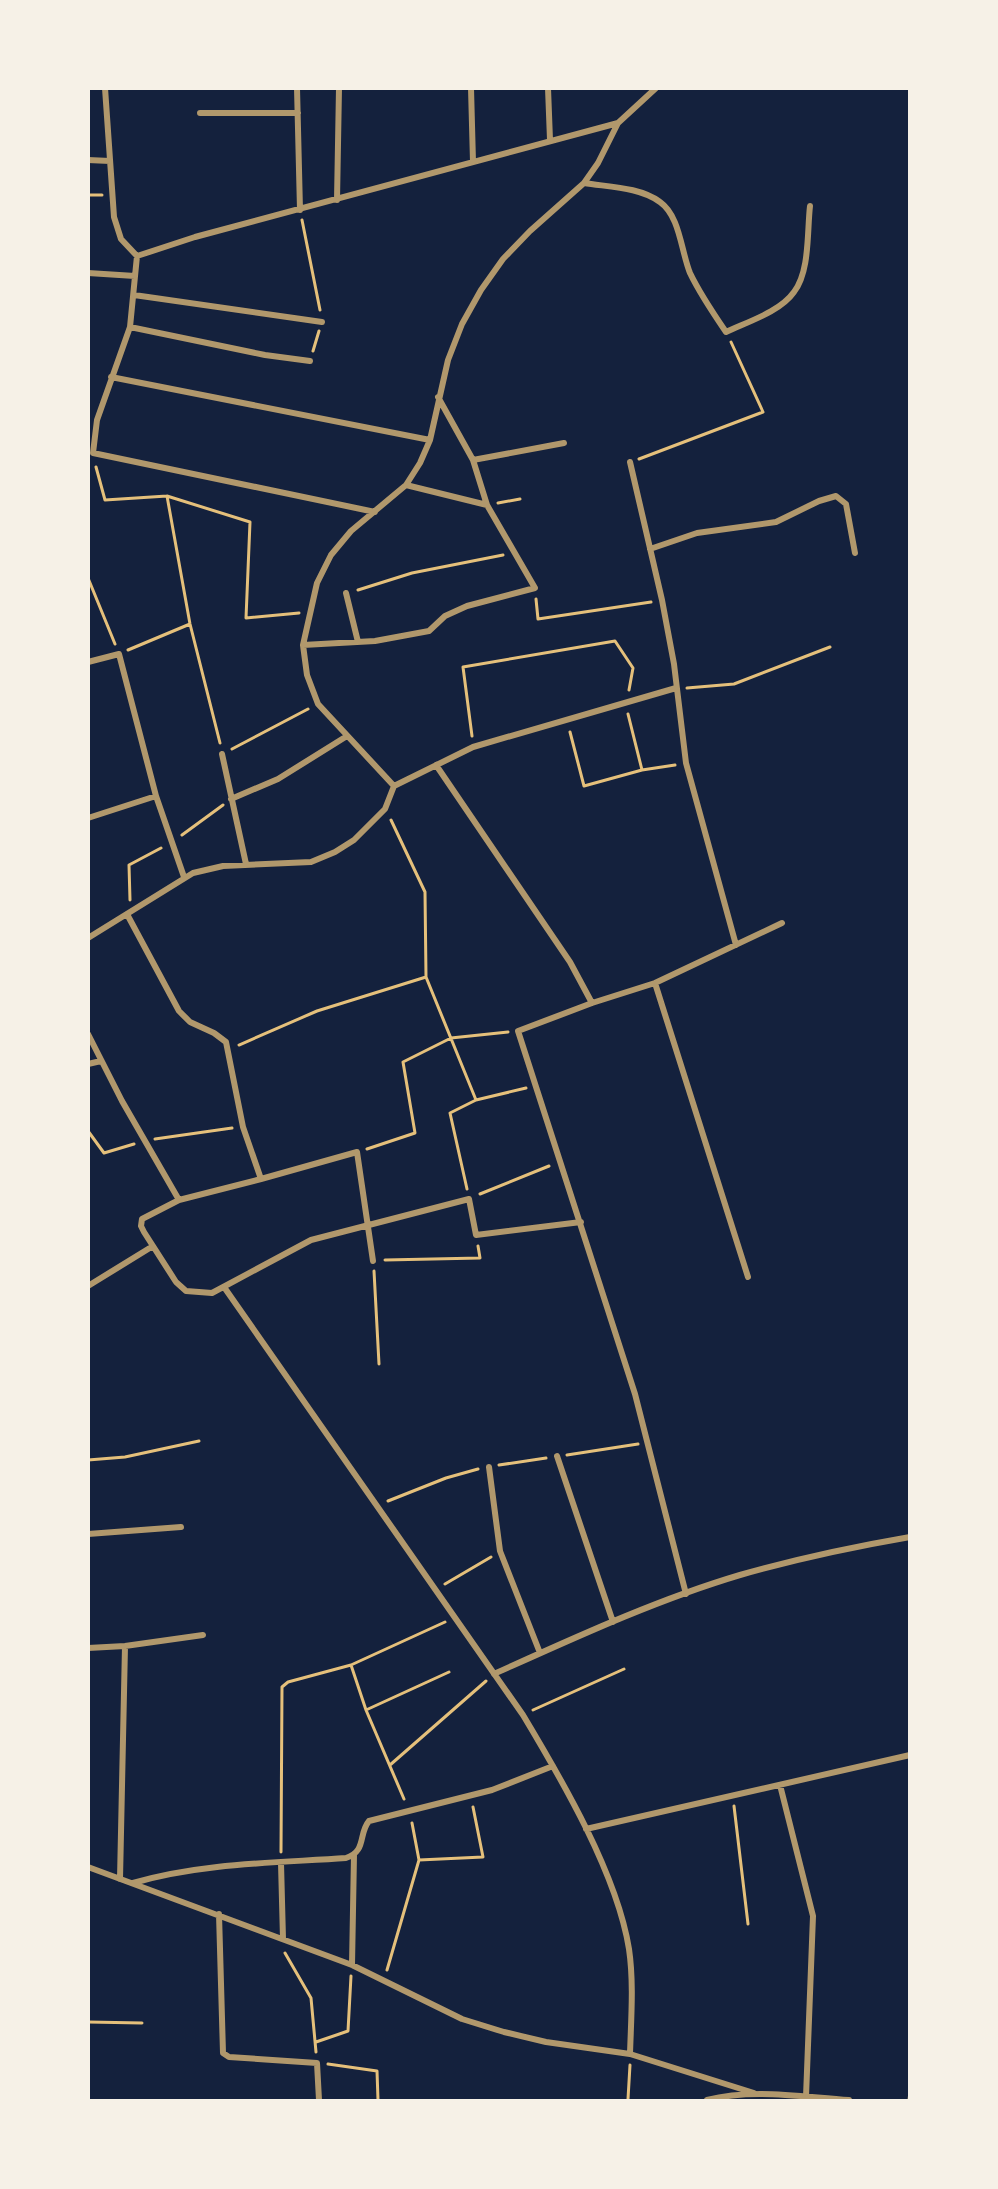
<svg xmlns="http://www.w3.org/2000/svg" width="998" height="2189" viewBox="0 0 998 2189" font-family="'DejaVu Sans',sans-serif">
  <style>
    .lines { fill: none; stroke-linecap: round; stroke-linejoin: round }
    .path { stroke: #e5c07b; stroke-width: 3 }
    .minor { stroke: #b1986c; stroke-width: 6 }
  </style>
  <rect width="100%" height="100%" fill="#14213d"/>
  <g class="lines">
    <path class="path" d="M88,195h14
      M302,220l18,90
      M313,351l6,-20
      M639,459l124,-47 -32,-70
      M96,467l9,33 62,-4 83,26 -4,96 53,-5
      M167,496l23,128 30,119
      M498,503l22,-4
      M88,578l27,66
      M358,590l54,-17 91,-18
      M536,599l2,20 113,-17
      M128,650l62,-26
      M687,688l47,-4 96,-37
      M628,714l14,56
      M570,732l14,54 58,-16 33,-5
      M472,736l-9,-69 152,-26 18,27 -4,22
      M232,749l76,-40
      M391,820l34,72 1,85 50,123
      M182,835l41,-30
      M130,900l-1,-35 32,-17
      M239,1045l78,-34 109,-34
      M88,1131l16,22 30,-9
      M155,1139l77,-11
      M367,1149l48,-16 -12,-71 48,-24 57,-6
      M467,1189l-17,-76 26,-13 50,-12
      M480,1194l69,-28
      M385,1260l95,-2 -2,-12
      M374,1271l5,93
      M567,1455l71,-11
      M88,1460l37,-3 74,-16
      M499,1465l47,-7
      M388,1501l58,-23 32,-9
      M445,1584l46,-27
      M351,1665l15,45 38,89
      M366,1710l83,-38
      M533,1710l91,-41
      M390,1765l96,-84
      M734,1806l14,118
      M281,1852l1,-165 6,-5 63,-17 94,-43
      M419,1860l64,-3 -10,-50
      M285,1953l26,45 5,54
      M387,1970l32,-110 -7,-37
      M88,2022l54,1
      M316,2042l32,-11 3,-55
      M328,2064l49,7 1,29
      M628,2099l2,-34
      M909,2100l1,-8"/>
    <path class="minor" d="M105,88l9,129 7,22 16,17 -7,71 -33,93 -4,33 282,59
      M297,88l3,122
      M471,88l2,74
      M548,88l2,52
      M200,113h98
      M88,160l22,1
      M584,183c24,4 56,4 76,19 20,14 21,49 30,71 10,21 23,40 36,59 21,-10 54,-20 68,-40 16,-21 13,-60 16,-86
      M337,200l2,-112
      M137,256l58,-19 423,-114
      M88,273l47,3
      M134,295l188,27
      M130,327l135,28 45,6
      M111,377l319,63
      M473,460l91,-17
      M630,462l32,138 12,64 12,99 50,182
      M406,485l81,20
      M650,549l47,-16 79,-11 43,-21 17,-5 10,8 9,49
      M346,593l12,49
      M303,645l72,-4 54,-10 16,-15 22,-10 68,-18 -48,-83 -14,-45 -35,-63
      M88,662l31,-8 37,142 28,81
      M222,754l24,110
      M436,765l134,197 22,41
      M394,786l-76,-82 -11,-29 -4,-30 14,-62 14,-28 20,-24 55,-46 14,-22 10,-23 18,-80 14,-36 19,-34 22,-31 27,-28 54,-48 14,-20 20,-40 38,-35
      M231,799l47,-20 69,-43
      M88,818l68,-22
      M128,916l51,95 11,11 24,11 12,9 17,85 18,52 96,-27 16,109
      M88,938l105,-65 30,-7 88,-4 24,-10 19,-12 31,-31 9,-23 79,-39 203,-59
      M655,983l93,294
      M88,1034l34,67 57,99
      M88,1064l13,-3
      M261,1179l-82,21 -37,19 -1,7 3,6 32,50 10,9 26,2 99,-53 158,-41 7,36 105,-13
      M88,1286l65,-40
      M224,1287l299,428c39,65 94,159 106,234 5,34 2,71 1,105
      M557,1456l56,166
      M489,1467l11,84 40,102
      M88,1534l93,-7
      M686,1594l-51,-200 -117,-363 74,-28 63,-20 127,-60
      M88,1648l37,-2 78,-11
      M494,1674c80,-36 162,-74 246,-99 56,-16 112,-28 170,-38
      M780,1785l33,131 -7,181
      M586,1829l324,-74
      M281,1863l2,76
      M88,1867l264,98 110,54 42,13 42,10 84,12 124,39
      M120,1879l5,-233
      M133,1883c69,-20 142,-20 213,-25 21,-7 12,-24 23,-37l123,-31 61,-24
      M219,1914l4,139 6,4 88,6 2,37
      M352,1965l2,-110
      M707,2100c46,-12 95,-3 142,0"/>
  </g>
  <rect width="998" height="2189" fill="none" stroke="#f6f1e7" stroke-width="180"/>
</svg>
